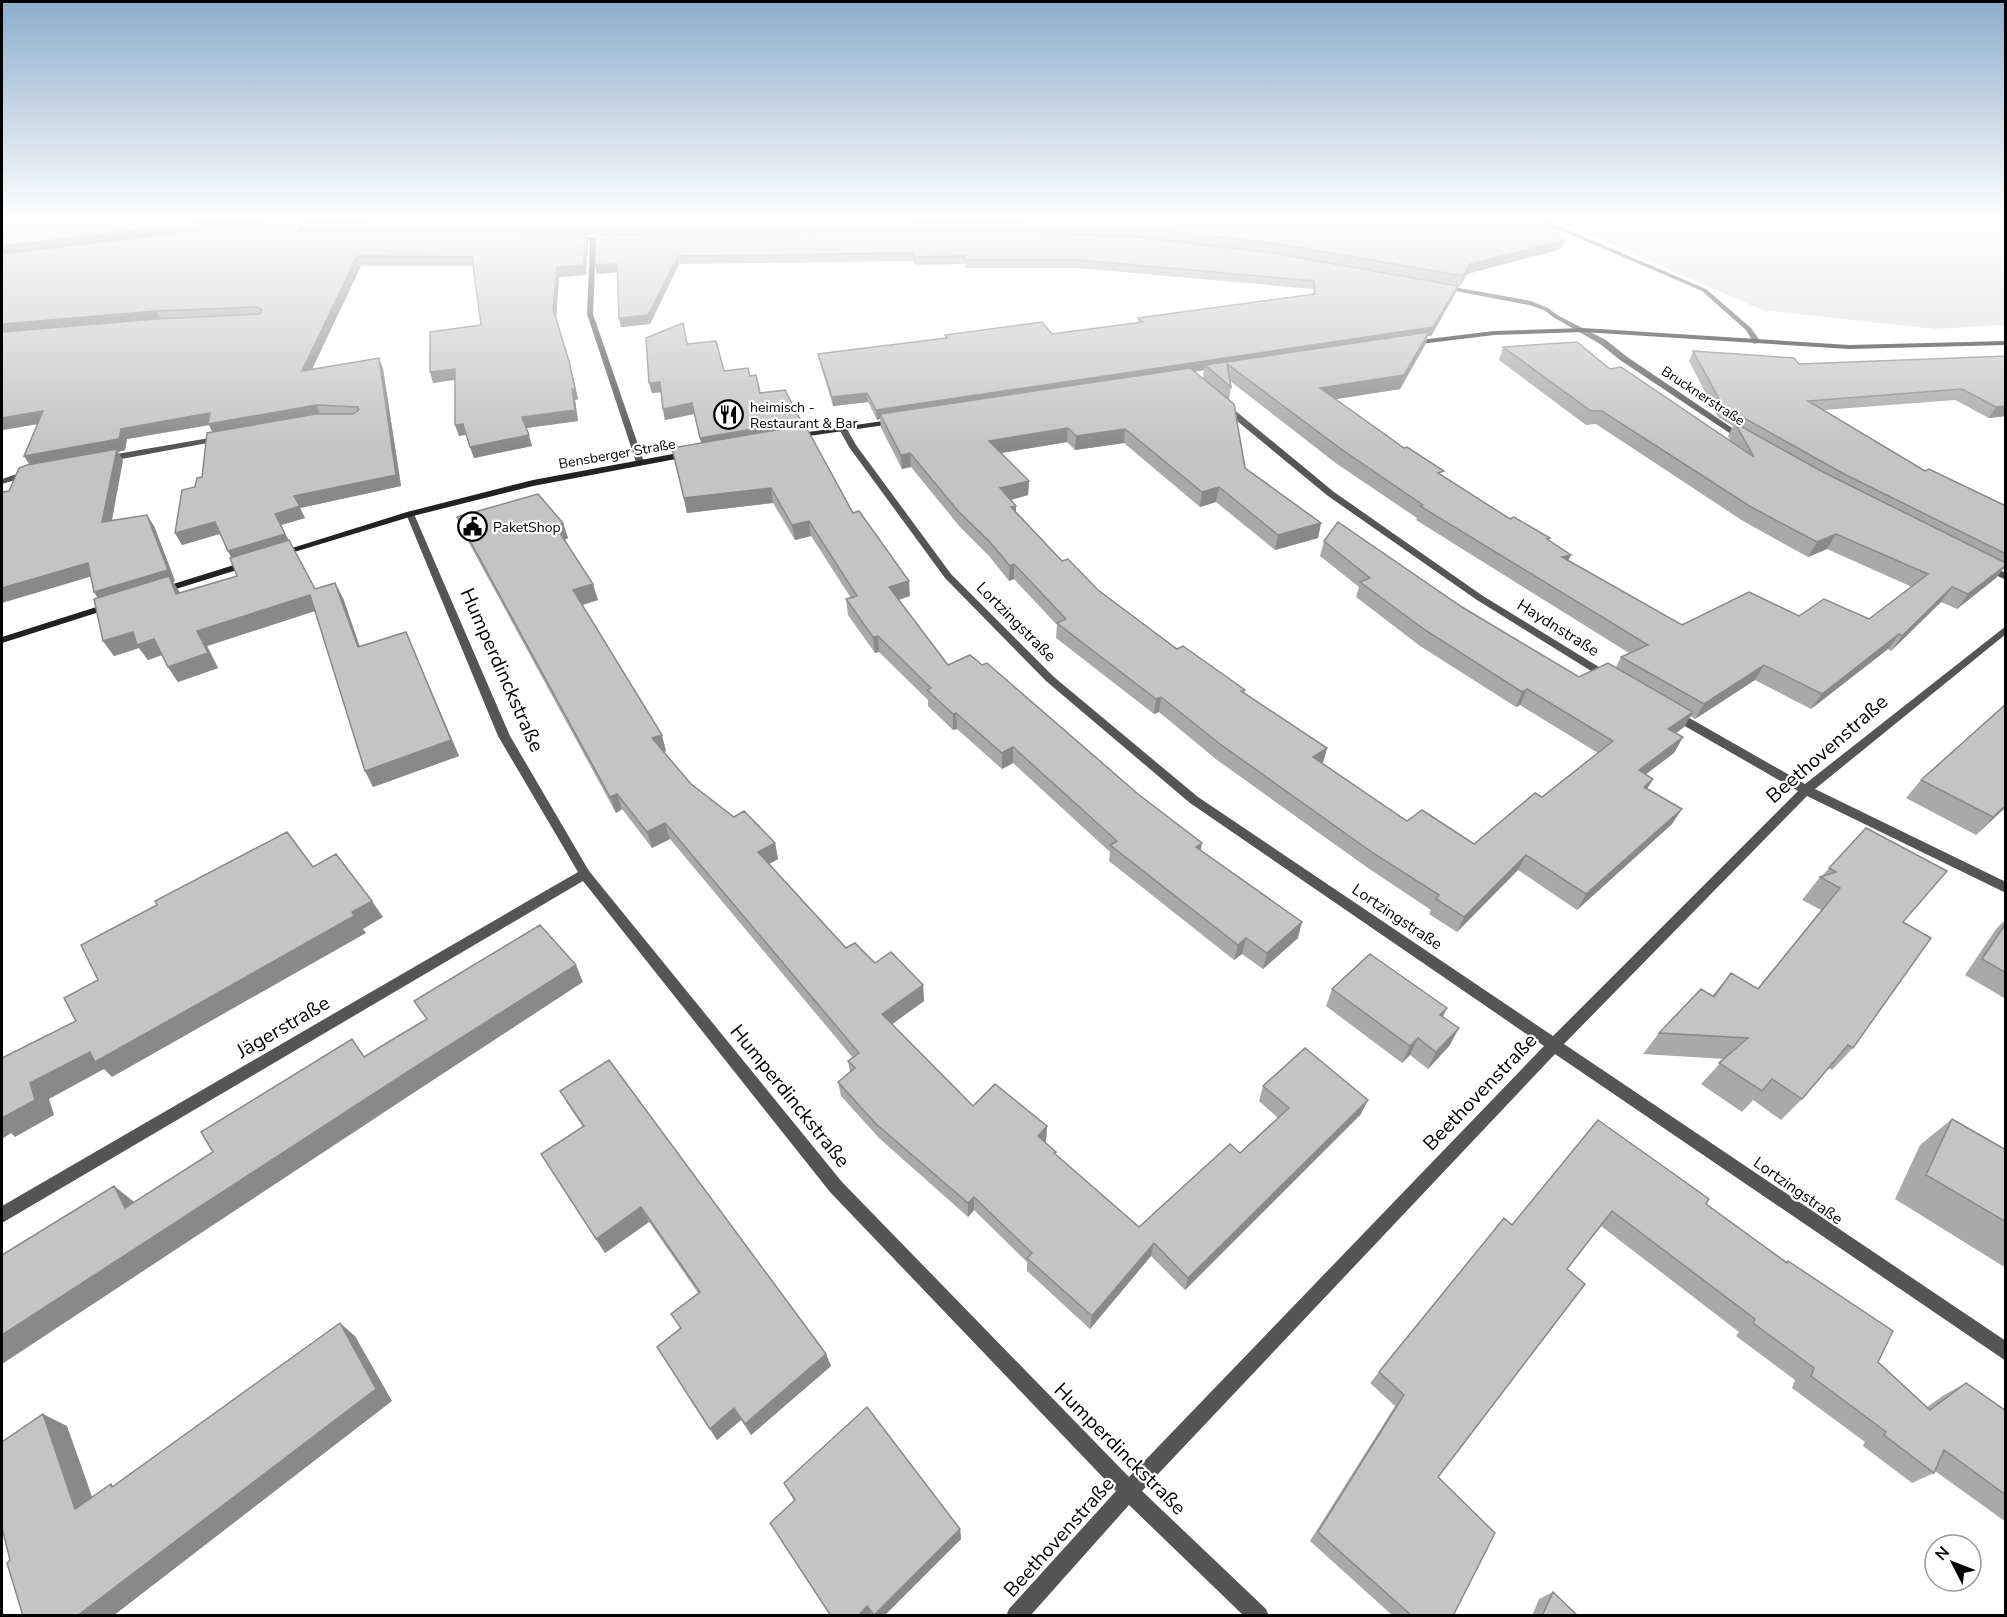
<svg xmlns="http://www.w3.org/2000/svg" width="2007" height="1617" viewBox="0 0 2007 1617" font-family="'Nunito Sans',sans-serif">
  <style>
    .green { fill: #dcdcdc }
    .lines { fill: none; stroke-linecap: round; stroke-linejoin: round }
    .street { fill: #555; fill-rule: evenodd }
    .secondary { fill: #222; fill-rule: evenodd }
    .wall { fill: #a9a9a9; fill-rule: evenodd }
    .shaded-wall { fill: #898989 }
    .building { fill: #c4c4c4; stroke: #898989; stroke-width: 1.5 }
    .labels { text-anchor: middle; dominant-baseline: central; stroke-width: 4.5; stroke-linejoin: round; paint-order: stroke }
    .far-street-label { font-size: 14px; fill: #000; stroke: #fff }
    .far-poi-label { font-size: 14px; fill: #000; stroke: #fff; text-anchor: start }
    .street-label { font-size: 16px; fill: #000; stroke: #fff }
    .near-street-label { font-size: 20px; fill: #000; stroke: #fff }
  </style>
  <rect width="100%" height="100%" fill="#fff"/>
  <path class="green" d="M1557,220h448v105l-70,4 -173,-19z"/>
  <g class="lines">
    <path class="street" d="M1537,220h8l161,69 45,39 10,14 -7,2 -8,-14 -44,-39z
      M301,223l3,2v9l10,1v2h-15l-1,-12z
      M573,237h39l3,2 -3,2h-16l-3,73 51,148 -1,2 -7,-2 -49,-148 3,-73 -19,-1z
      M1442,285l89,16 17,7 9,7 49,25 20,16 121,82 -7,2 -120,-80 -20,-16 -47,-27 -9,-7 -15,-5 -89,-17v-2z
      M1220,403h6l108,89 149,104 129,79 1,2 -1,2h-8l-127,-79 -149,-104 -108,-89z
      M840,427h6l10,18 95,129 103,103 144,120 355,239 245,-245 -129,-74 -2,-3 2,-3h8l128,73 201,-158v8l-191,155 191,93v11l-199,-97 -243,248 442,297v20l-451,-307 -413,437 124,118 3,7h-25l-115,-111 -99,111h-24l3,-7 107,-118 -286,-299 -247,-311 -581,342v-17l576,-334 -80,-136 -92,-222 4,-3 4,3 96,222 79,135 253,311 287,295 415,-431 -354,-243 -144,-122 -101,-103 -96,-131 -10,-18z
      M221,436h3v4l-119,22 -4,-3 4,-3z
      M29,470l3,1v4l-30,9v-5z
      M1986,564l20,9v7l-23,-11v-4z"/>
    <path class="secondary" d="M1583,328l266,17 157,-4v4l-157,4 -266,-17 -89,3 -82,10 -4,-2 4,-2 82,-10z
      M896,419l4,2 -1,2 -104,15 -4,-2 4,-2z
      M689,451l3,1v4l-159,30 -120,30 -132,40h-6l-2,-2 134,-42 126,-32z
      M250,560l5,3 -2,2 -90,28h-6l-2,-2 2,-2z
      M112,602l3,1v4l-113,36v-6z"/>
  </g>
  <path class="wall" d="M26,220h1238l61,5 -14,-5h222l25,18 6,2 -3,9 -94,25 -7,12h-2l-3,8 -24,42h-3l-3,9 -25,44 -65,10 108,77 67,43 40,19 -1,2 19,20 114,65 117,-9 70,3 43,-32 -85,-38 -19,8 -65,-36 -147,-97 -10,1 -87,-65 4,-13 107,22 121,73 -3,-6 5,-10 -15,-9 -29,-56 4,-10 106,13 207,-8v60l-17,2 -34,-18 -131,10 101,61 81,35v64l-3,-1 -7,9 -39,31 -16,-7 -50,49 -3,-2 -77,60 -56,-29 -60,39 -5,-3 -6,11 -8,6 7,4 -9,16 -28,21 7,5 -6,10 25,35 -95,86 -59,-40 -61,62 -28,-18 2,-4 -63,-42 -151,-108 -58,-48 -5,2 -98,-76 1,-13 -43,-46 -5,2 -20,-25 -29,-29 -49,-60 -9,2 -21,-41 -1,-9 -3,1 -9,-18 -35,4 -13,-43 -2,-9 127,-16v-3l107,-1 86,-11v-5l175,-24v-5l-236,-21h-112v-4l-51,1v-4l-235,3 -29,60 -29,3 -2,-9 -2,-46 -20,2 -2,-9 1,-30 675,18 -133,-16 -134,-5 -419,3 3,8 -2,32 -27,2 -3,41 16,54 6,27 -3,1 3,21 -52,7 6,18 -58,12 -8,-23 -7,1 -4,-56 -22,3 48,-58 -7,-59h-113l-49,103 67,-11 4,11 18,117 -101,22 5,10 -24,7 34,64 20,-6 8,15 17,49 46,-15 53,124 -86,31 -58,-176 -108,35 11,22 -40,14 -10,-15 -6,-12 -14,5 -9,-12 -25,8 -11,-15 -5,-43 -4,-6 -3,-16 -82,-85 21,-26 7,-41 -35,6v-207zM302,220v3l4,8h-9l-1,-1 -3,-9zM1204,370l-1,9 -8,-7zM1230,381l107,83 80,54 -1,2 213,133 -8,4 -5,10 -37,10 -117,-70 -138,-66 -4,15 39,31 -3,10 64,49 96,61 4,-2 78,48 -56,44 -68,47 -67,-23 -85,-57 5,-16 -83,-55 1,-3 -68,-41 -79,-59 -36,-29 -46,-49v-6l-5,-6 17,-5 1,-14 -28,-28 66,-11 8,8 49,-7 76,64 16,-5 59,48 43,-12 3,-15 -76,-55 -16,-68 2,-13zM209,425l4,7 -11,45 -7,10 -20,46 7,12 38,-11 11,23 6,19 -57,17 -7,-11 2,-1 -21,-55 -42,-5 11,-61 -5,-8 7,-2 2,-11z
    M687,344l37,27 26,5 10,17 42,33 51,87 57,83 -11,4 49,65h34l219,185 97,88 -35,31 -21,-15 -8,6 -125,-99 1,-9 -97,-89 -11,6 -45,-40 -4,1 -25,-24v-6l-49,-48 -4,1 -27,-38 -2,-16 5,-1 -40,-62 -16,4 -22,-37 -86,10 -15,-65 29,-5 -7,-29 -29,6 -2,-11 -2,-17 -9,1 -3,-10z
    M457,517l106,6 5,15 -4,2 34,60 -16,5 84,146 -2,1 27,32 43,33 41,26 3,16 -9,5 77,84 29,15 48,22 1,16 -32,23 81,82 74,20 -1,15 -1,1 11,13 83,72 101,-74 38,-35 -19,-17 4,-15 98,28 -176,176 -34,-34 -61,73 -63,-58v-9l-53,-52 -6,7 -89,-79 -38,-42 -3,-14 12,-10 -2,-11 5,-3 -183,-219 -18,9 -30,-39 -6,4 -153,-281z
    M2006,704v103l-30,28 -70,-37 15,-18z
    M1866,828l37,94 -50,126 -21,22 -3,-2 -27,31 -21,21 -28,-20 -11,12 -41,-28 23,-25 -81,-5 16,-21 53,-37 19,-23 26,16 64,-79 -19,-10 18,-23 2,-1z
    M2006,919v80l-41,-24 31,-46z
    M1332,989l115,19 -4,9 7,28 -22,24 -18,-14 -8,8 -76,-57z
    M560,1091l266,263 5,12 -80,69 -10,-15 -24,20 -60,-93 23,-19 -9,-14 27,-21 -49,-71 -44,31 -64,-99 42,-27 -14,-21z
    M1952,1119l54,31v118l-111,-69 25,-54z
    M1598,1120l108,84 81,58 1,-1 90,101 49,45 17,-12 22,-12 40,28v111l-71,-51 -1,2 -22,10 -49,-37 2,-4 -73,-54 3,-8 -59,-44 3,-4 -138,-106 -34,43 -129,208 15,139h-60l-83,-75 85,-135 -25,-23 9,-11 133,-147z
    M784,1483l176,46 1,10 -77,77h-12l-1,-3 -2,3h-38l-37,-116z
    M1553,1592l25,24h-46l7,-17z"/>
  <path class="shaded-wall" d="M223,220h81l-11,1 3,8v7l-294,21v-11z
    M1561,231l-4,10 -8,-7z
    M585,234l3,9 -2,32 -27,2 -3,42 -3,-10 4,-42z
    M1564,240l-3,9 -94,25 -7,12 3,-10 7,-12z
    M357,256l4,10 -55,116 -4,-11z
    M678,256l1,8 -29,60 -29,3 -2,-9z
    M617,264l1,8 -21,2 -2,-9z
    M1458,286l-3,8 -24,42h-3l-3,9 -25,44 -82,13 -91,-38 -22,1 -1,5 -321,49 -3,-5v5l-3,1 -1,-10z
    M156,311l5,10 -159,16v-13z
    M379,358l4,11 18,117 -101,22 5,10 -24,7 -6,-11 19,-18 102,-21z
    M569,361l9,38 -3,1 3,21 -52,7 -4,-11z
    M455,369l4,10 -26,4 -3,-11z
    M660,382l3,10 -11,1 -3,-10z
    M867,393l1,9 -35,4 -1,-9z
    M692,403l2,11 -29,6 -2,-11z
    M316,405l5,11 -107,19 -5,-10 -82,14 -2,11 -7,2 5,8 -14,74 -78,-67 -7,-11 97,-27 89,-16z
    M2006,406v10l-17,2 7,-11z
    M43,411l7,11 -48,8v-12z
    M801,421l2,11 -100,17 -3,-11z
    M463,424l4,10 -8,2 -4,-11z
    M1068,428l-1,14 -78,13v-14z
    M1125,429l-1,14 -49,7 1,-14z
    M529,435l3,11 -58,12 -4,-11z
    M910,453l1,14 -9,2 -1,-14z
    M1029,481l-1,14 -28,8v-15z
    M1219,487l-3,15 -16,5 2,-15z
    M771,488l2,15 -86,10 -3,-15z
    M1016,506v14l-5,-13z
    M147,515l7,11 21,55 -2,1 6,9 7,18 -10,-15 -74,10 -8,-12z
    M809,521l2,15 -16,4 -3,-15z
    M215,522l7,11 -40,12 -7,-12z
    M563,523l5,15 -7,4 -5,-15z
    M1321,523l-3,15 -43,12 3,-15z
    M285,534l6,11 -57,18 -6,-12z
    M1836,534l-9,15 -19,8 9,-15z
    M1571,555l-7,14 -2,-12z
    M88,563l8,12 -94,28v-15z
    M1014,564v15l-5,2 1,-15z
    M2006,565l-10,13 -39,31 11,-15z
    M909,581l1,15 -20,6 -1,-15z
    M335,583l8,15 22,64 -7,-15z
    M593,584l5,16 -19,6 -6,-16z
    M1952,587l-11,15 -50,49 11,-15z
    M310,595l8,15 -111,36 11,22 -40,14 -10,-15 29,-36z
    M133,632l21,7 11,15 -17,6 -9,-12 -25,8 -11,-15z
    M406,632l53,124 -86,31 -8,-16z
    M1899,634l-11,15 -77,60 11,-15z
    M878,636l1,16 -4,1 -2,-16z
    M1764,665l-9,15 -60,39 9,-15z
    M1527,689l-7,16 -4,2 6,-15z
    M1161,697l-2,15 -5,2 2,-15z
    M1693,712l-9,15 -24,18 8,-16z
    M956,713l1,16 -4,1v-16z
    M662,735l4,16 -9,3 -5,-16z
    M1683,737l-9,16 -44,33 9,-16z
    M1013,747v16l-11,6v-16z
    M1327,748l-4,15 -14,10 4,-16z
    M1653,779l-9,15v-7z
    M617,794l5,15 -6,4 -6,-16z
    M2006,805v2l-30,28 17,-18z
    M1682,809l-10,15 -95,86 9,-16z
    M665,823l5,16 -18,9 -5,-16z
    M775,843l3,16 -16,9 -4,-16z
    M1202,843l-3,16 -3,-12z
    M1526,855l-8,15 -61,62 7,-15z
    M372,901l11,16 -20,12 3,4 -254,144 -8,-8 -55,30 5,16 -39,22 -4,-4 -9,6v-21l28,-35z
    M1302,922l-4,16 -35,31 4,-16z
    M1246,938l-4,16 -8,6 4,-15z
    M576,965l7,17 -156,102 -425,280v-29l413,-268z
    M923,985l1,16 -40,29 -2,-16z
    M1447,1008l-9,17 2,-10z
    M1459,1028l-9,17 -22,24 8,-17z
    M1418,1038l-8,17 -8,8 8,-17z
    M1368,1100l-7,14 -176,176 3,-12z
    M1047,1126l-1,15 -8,9v-14z
    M114,1186l19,15 11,22 -19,-15z
    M974,1197v13l-6,7v-14z
    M641,1207l8,15 -44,31 -9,-14z
    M1154,1243l-3,13 -61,73 2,-13z
    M340,1323l15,13 37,65 -279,215h-36z
    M826,1354l5,12 -80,69 -6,-11z
    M734,1408l7,12 -24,20 -7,-11z
    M43,1414l24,12 33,93 -25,-10z
    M960,1529l1,10 -77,77h-10z
    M867,1606l4,7 -2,3h-11z"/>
  <path class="building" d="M26,220h197l-221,26v-23z
    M288,220h4v7l5,4 288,3 -1,31 -27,2 -4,42 16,52 6,28h-3l3,21 -53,7 7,18 -59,12 -7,-23 -8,1v-56l-25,3v-40l51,-7 -9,-68 -115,-1 -55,115 77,-13 17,117 -102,21 6,10 -25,8 10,20 -57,17 -13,-29 -40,11 7,-43 13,-3 2,-9 5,-1 5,-44 109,-19h37l6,-4 -1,-3 -42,-2 -108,19 2,-11 -89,16 -2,10 -95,17 19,-45 -41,7v-86l154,-13 103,-5 3,-4 -5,-3 -101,4 -154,13v-70z
    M302,220h962l67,5 1,-5h201l28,11 -12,3 15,6 -94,24 -7,12 -190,-33 -134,-15 -135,-5 -413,3 -289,-3z
    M1004,232l134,5 134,16 186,33 -25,41 -557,83 -9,-17 -35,4 -14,-43 129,-16 -2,-3 97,-13 10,12 91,-12 -5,-4 177,-24 -1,-13 -236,-21h-113v-4l-51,1 -1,-4 -235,3 -30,59 -29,3 -2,-54 -22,1 1,-30z
    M683,323l4,21 29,-3 8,30 24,-3 2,8 6,-1 4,18 25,-3 16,31 -101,17 -8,-35 -29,6 -3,-27 -11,1 -3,-45z
    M1429,332l-25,43 -84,13 84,60 3,-1 37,24 -6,2 72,46 4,-2 36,21 -3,1 24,16 -9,2 120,68 67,-33 50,24 25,-17 45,20 59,-45 -92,-40 -19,8 -66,-35 -149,-96h-11l-88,-64 74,-5 33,27 11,-2 133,90 -19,-34 86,48 185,92v2l-38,29 -16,-7 -50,49 -3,-2 -77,60 -58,-29 -60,39 -83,-47 27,-12 -228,-139 3,-1 -82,-56 -114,-85 4,23 -26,-22z
    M1693,351l101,7 5,6 207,-8v50l-10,1 -34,-18 -154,12 117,70 4,-2 77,37v48l-162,-80 -116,-65 -5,-3z
    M1190,368l44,36 11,64 76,55 -43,12 -59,-48 -17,5 -77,-63 -49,7 -8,-8 -79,13 40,40 -29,7 16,18 -5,1 51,54 6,-2 30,31 79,59 6,-3 62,44 -4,1 86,57 -14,9 94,64 15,-11 52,34 61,-51 7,4 71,-56 -86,-52 -5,3 -97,-62 -65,-48 10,-4 -46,-37 14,-19 124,85 117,70 29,-14 85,49 -25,17 15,8 -44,33 14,9 -9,8 38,22 -96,85 -60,-39 -62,62 -28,-18 3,-4 -66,-42 -153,-109 -59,-47 -5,2 -99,-76 9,-4 -52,-55 -4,2 -21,-25 -30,-29 -49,-59 -9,2 -21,-41z
    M805,425l48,88 6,-2 50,70 -20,6 59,78 22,-10 12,10 5,-2 151,131 64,49 -6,4 106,75 -35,31 -21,-15 -8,7 -128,-100 7,-4 -104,-94 -11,6 -46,-40 -3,1 -26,-24 4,-2 -53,-52 -5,1 -27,-38 11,-3 -48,-75 -17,4 -21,-37 -87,10 -12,-50z
    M117,449l-15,73 45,-7 21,55 -74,22 -6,-29 -86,25v-96l7,-1 10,-23 8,-3z
    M538,494l25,29 -7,4 37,57 -20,6 89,145 -10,3 39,46 43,33 10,-6 31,32 -17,9 88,96 9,-5 20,20 16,-11 32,33 -41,29 91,92 22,-22 52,42 -9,10 18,16 -2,1 85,74 91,-83 10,9 49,-45 -26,-22 42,-38 63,52 -180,178 -34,-35 -62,73 -65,-58 5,-5 -58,-56 -6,6 -92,-79 -38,-42 17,-14 -7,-7 11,-8 -194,-230 -18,9 -30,-38 -7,3 -153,-280z
    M289,540l26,49 20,-6 23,64 48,-15 45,108 -86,31 -55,-176 -113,36 11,22 -40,14 -14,-28 -17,6 -4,-13 -30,9 -9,-42 75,-23 7,18 61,-18 -7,-18z
    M2006,704v101l-13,12 -72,-37z
    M1866,828l81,43 -44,51 28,16 -78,110 -5,-3 -46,54 -30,-20 -10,12 -43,-28 29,-25 -89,-5 42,-44 13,8 17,-24 27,16 82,-101 -20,-11 16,-5 -7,-4z
    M287,832l26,35 23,-13 36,47 -20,11 2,4 -259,146 -5,-10 -60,31 5,17 -33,18v-60l74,-37 -12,-23 34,-18 -17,-35 76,-40 -2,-4z
    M2006,923v50l-24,-14z
    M540,925l36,40 -161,102 -413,268v-80l112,-69 11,22 88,-56 -12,-20 151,-93 12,18 31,-19 32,-19 -13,-18z
    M1370,954l77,54 -7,7 19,13 -23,24 -18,-14 -8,8 -78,-57z
    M609,1060l217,294 -81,70 -11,-16 -24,21 -53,-82 24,-19 -10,-14 29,-22 -59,-85 -45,32 -55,-85 43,-28 -24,-35z
    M1952,1119l54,31v72l-80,-47z
    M1598,1120l111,79 -3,5 81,59 1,-2 105,70 -15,31 52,48 36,-27 40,28v84l-62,-45 -10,23 -50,-38 2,-3 -75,-56 3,-8 -61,-45 2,-4 -143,-108 -45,58 18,15 -147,193 57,56 -42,83h-41l-94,-84 86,-137 -25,-23 125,-154 8,7z
    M340,1323l36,66 -299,227h-54l-16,-53 3,-3 -8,-32v-86l41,-28 32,95 36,-25 1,3z
    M867,1407l93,122 -86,86 -7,-9 -9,10h-27l-61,-93 25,-23 -11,-17z
    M1553,1592l25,24h-36z"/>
  <linearGradient id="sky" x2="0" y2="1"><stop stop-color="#8cadcc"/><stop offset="0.49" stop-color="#fff"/><stop offset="1" stop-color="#fff" stop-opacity="0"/></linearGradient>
  <rect width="2007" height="446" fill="url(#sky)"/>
  <defs>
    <symbol id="restaurant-ring" viewBox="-11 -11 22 22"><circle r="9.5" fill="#fff" stroke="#000" stroke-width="1.5"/><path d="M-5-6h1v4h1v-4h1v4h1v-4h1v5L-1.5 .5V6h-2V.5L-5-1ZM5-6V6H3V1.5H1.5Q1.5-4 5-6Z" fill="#000"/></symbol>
    <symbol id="civic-ring" viewBox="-11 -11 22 22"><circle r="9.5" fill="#fff" stroke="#000" stroke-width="1.5"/><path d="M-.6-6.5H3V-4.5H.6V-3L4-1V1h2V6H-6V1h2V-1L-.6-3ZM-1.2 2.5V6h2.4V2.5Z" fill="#000"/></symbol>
  </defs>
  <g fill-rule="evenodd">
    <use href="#restaurant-ring" x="712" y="398" width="33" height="33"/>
    <use href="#civic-ring" x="456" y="510" width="33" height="33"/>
  </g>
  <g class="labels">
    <g class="far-street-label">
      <text transform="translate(1703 396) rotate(33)">Brucknerstraße</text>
      <text transform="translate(617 454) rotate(-10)">Bensberger Straße</text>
    </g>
    <g class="far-poi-label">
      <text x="750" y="407">heimisch -<tspan x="750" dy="16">Restaurant &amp; Bar</tspan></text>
      <text x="493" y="527">PaketShop</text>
    </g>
    <g class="street-label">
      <text transform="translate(1016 622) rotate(45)">Lortzingstraße</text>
      <text transform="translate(1558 628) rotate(32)">Haydnstraße</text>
      <text transform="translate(1397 917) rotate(34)">Lortzingstraße</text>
      <text transform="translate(1798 1191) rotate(35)">Lortzingstraße</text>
    </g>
    <g class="near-street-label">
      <text transform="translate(502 670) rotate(66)">Humperdinckstraße</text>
      <text transform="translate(1827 749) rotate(-41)">Beethovenstraße</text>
      <text transform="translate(283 1027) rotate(-30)">Jägerstraße</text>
      <text transform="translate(1480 1092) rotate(-46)">Beethovenstraße</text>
      <text transform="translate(790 1096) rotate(51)">Humperdinckstraße</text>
      <text transform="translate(1120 1449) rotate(45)">Humperdinckstraße</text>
      <text transform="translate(1059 1537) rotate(-48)">Beethovenstraße</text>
    </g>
  </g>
  <rect width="2007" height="1617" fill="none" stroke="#000000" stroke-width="6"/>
  <g transform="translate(1953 1563) rotate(312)"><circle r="28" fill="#ffffff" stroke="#999999" stroke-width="1.5"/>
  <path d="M0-4.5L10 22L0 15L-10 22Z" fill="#000000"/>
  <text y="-9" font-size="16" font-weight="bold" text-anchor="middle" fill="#000000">N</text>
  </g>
</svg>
